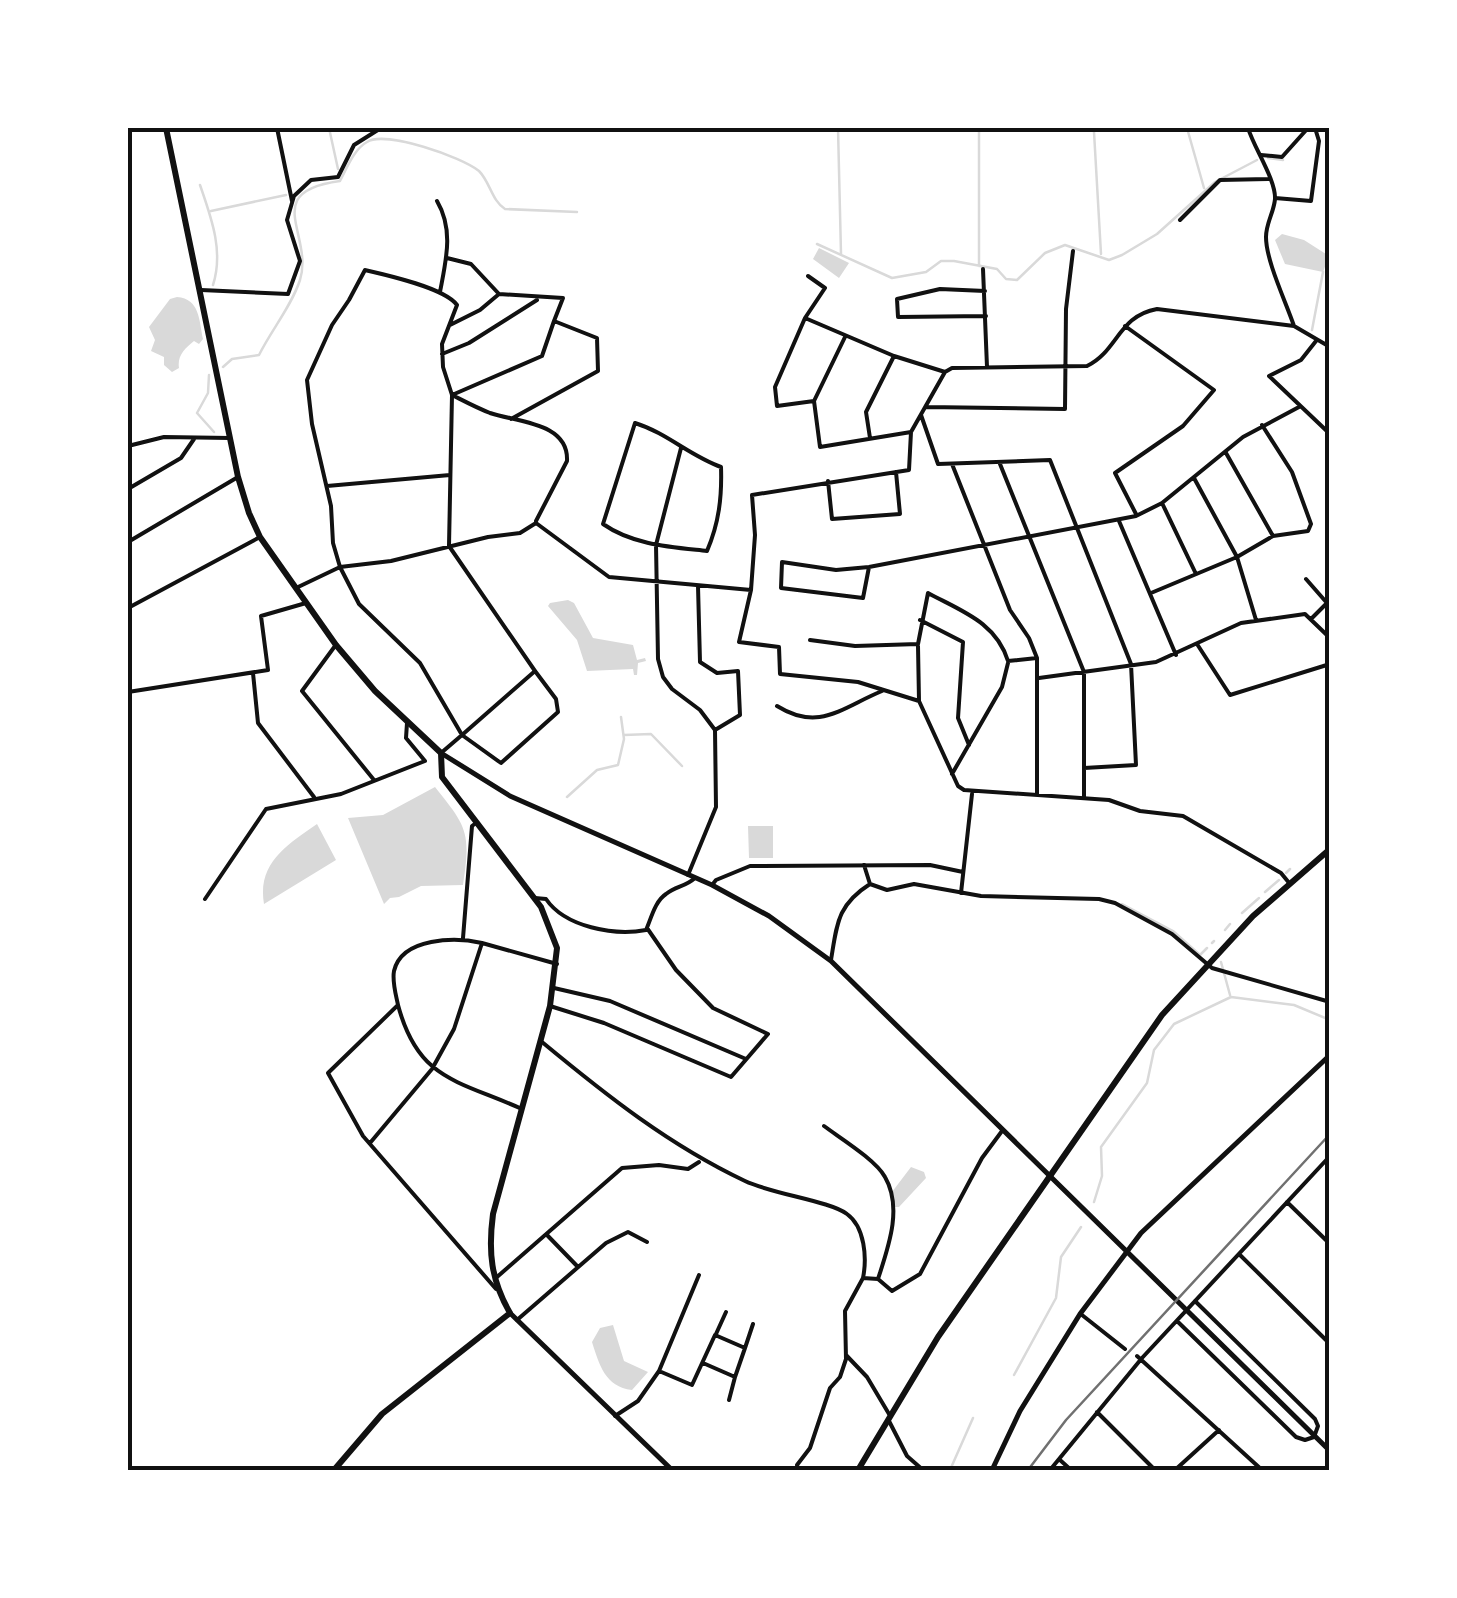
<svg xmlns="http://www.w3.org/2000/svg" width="1457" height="1598" viewBox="0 0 1457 1598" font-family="Cabin,sans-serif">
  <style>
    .water { fill: #d9d9d9 }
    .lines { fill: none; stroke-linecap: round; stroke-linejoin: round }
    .stream { stroke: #d9d9d9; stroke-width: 2.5 }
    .minor { stroke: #111; stroke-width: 4 }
    .tertiary { stroke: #111; stroke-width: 5 }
    .secondary { stroke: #111; stroke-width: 6 }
    .trunk { stroke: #111; stroke-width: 6 }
    .rail { stroke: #707070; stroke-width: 2.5 }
    .neatline { fill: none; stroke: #111; stroke-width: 4 }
  </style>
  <rect width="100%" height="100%" fill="#fff"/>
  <path class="water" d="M1282,234l22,6 25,16 -6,16 -38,-8 -10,-24z
    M819,248l30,15 -10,15 -26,-19z
    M177,297c23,2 22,23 26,42l-4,5 -5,-3c-9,7 -17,15 -15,27l-7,4 -8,-7v-8l-13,-6 4,-11 -6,-13 21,-28z
    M568,600l6,3 19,35 40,7 4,15 8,-2 1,3 -8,2 -1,12h-3l-1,-6 -46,2 -10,-31 -29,-34 2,-3z
    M435,787c32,40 36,45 28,98l-42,1 -22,11 -9,1 -6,6 -36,-86 35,-3z
    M317,824l19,36 -72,44c-7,-41 23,-59 53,-80z
    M748,826h25v32h-24z
    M911,1167l13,5 2,6 -27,29h-4l-3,-15z
    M613,1325l11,36 24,11 -16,18c-27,-3 -33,-26 -40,-48l8,-14z"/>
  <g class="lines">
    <path class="stream" d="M329,128l9,41
      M838,128l3,126
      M1187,128l17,60
      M571,129l523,1 6,-2
      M1094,132l7,122
      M1268,158l15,2
      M200,185c11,32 24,66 13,100
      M211,211l75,-16
      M817,244l75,34 34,-6 15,-11h13l43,8 9,10 11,1 28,-27 20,-8 44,15 13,-5 35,-21 58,-52 42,-22
      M979,266v-138
      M1312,330l11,-58
      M223,367l9,-8 27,-4c13,-26 32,-48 41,-75 14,-46 -41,-88 40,-99 7,-13 14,-32 27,-39 18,-12 95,15 112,29 11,11 13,30 26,38l72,3
      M209,375l-1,18 -11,20 17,19
      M624,735l27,-1 31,32
      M567,797l30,-27 21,-5 6,-26 -3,-22
      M1286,873l4,-4
      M1265,892l14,-12
      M1122,904l51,27 27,24 7,-7
      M1242,913l17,-15
      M1225,930l5,-6
      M1212,943l2,-2
      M1221,962l9,33
      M1094,1202l8,-26 -1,-29 46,-64 7,-33 20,-26 57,-27 63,8 36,15
      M1014,1375l42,-77 5,-41 20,-30
      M950,1470l23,-52"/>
    <path class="minor" d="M277,128l15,73
      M1248,128c6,20 28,52 27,71 -1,13 -9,24 -9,38 0,24 20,65 28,89
      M1261,155l21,2 26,-29
      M1275,198l36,3 8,-60 -4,-13
      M437,201c17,29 9,59 3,91
      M1180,220l40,-40 48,-1
      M447,258l24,6 28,30 64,4 -9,23
      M983,269l4,98
      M201,290l87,4 12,-33 -13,-41 7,-24 17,-16 27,-3 16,-32 27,-17
      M985,291l-45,-2 -43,10 1,18 88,-1
      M805,318l20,-30 -17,-12
      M450,325l30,-15 19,-16
      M1125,326l89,64 -31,36 -68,47 21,41
      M845,337l-31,64 6,46 91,-15
      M1316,341l-15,19 -32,16 61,58
      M442,354l27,-11 68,-43
      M945,372l-34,60 -2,38 -157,25 3,40 -4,55 -12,52 40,5 1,27 78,8 61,19 39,85 6,4 145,10 31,11 43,5 98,57 9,11
      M452,395l90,-39 12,-35 43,17 1,33 -87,48
      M452,395c12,6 25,13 38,18 26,9 79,9 77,48l-31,60
      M814,401l-37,5 -2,-19 30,-69 89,38 51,16 7,-4 135,-2c31,-15 31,-50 70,-57l137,17 36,21
      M926,407l139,2 1,-100 7,-58
      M921,415l17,49 112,-4 81,204 5,101 -52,3
      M635,423c32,10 55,33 86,44 1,30 -2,56 -14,84 -36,-4 -74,-6 -104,-27z
      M870,438l-4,-26 28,-56
      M128,446l36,-9 66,1
      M681,448l-25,97 2,114 5,18 9,12 28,21 15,20 1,77 -28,68
      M1226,453l47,83
      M952,464l58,146 19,28 8,20v137
      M1000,464l84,208v126
      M1194,478l43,79 19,63
      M828,481l4,38 68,-5 -4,-42
      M327,486l123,-11
      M128,489l53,-31 13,-19
      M1162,503l34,71
      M1119,521l57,134
      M128,542l110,-65
      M869,567l-6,31 -82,-10 1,-26 54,8 33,-3 267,-51 26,-13 81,-66 56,-30
      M1306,579l21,24 -16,16
      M698,586l2,76 17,11 21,-2 2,44 -25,15
      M296,588l44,-21 51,-6 97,-24 32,-4 16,-10 73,54 142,13
      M1151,593l86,-36 36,-21 35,-5 3,-7 -19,-52 -30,-47
      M128,608l132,-71
      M920,620l43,22 -5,76 11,27
      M810,640l45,6 63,-2 10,-51c33,18 68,29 80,68l29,-3
      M1197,644l33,51 100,-31
      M335,646l-33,45 72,89
      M918,646l1,55
      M253,673l5,50 56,74
      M1039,678l117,-16 85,-39 64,-9 25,24
      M128,692l140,-22 -7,-54 45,-13
      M777,706c42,26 64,2 105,-15
      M441,753l21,-18 73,-64 -86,-125 3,-151 -9,-28 -1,-23 15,-39c-12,-17 -70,-30 -92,-35l-16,30 -17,25 -25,55 5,44 19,82 2,37 7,24 19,37 61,59 42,72 39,28 57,-51 -2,-13 -21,-28
      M952,774l50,-87 6,-24
      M864,865l6,19
      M712,885l4,-5 34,-14 180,-1 33,7
      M961,893l11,-99
      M535,898l11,1c19,28 68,37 100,31 5,-11 9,-29 20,-36 10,-8 19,-7 29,-16
      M205,899l61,-90 75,-15 84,-33 -19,-23 1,-15
      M463,938l9,-112 4,-3
      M831,960c6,-36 6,-55 39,-76l17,6 27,-6 67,12 118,3 16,4 57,31 40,34 118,34
      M554,988l56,13 136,58
      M398,1005c-2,-10 -6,-23 -4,-34 8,-34 62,-34 88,-28
      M550,1006l54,17 127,54 37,-43 -55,-26 -37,-38 -29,-42
      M542,1042c64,53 127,103 203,139 27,13 85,20 102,33 18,13 20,44 16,64
      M824,1126c16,12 52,34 61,51 18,31 3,71 -7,102
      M370,1143l62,-74 22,-40 28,-86 75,21
      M1287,1202l43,42
      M547,1235l31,32
      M1239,1254l91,90
      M497,1277l125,-109 37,-3 29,4 11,-7
      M496,1289l-133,-153 -35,-63 70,-68c20,75 59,75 124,104
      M1082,1315l43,34
      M517,1320l89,-77 22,-11 19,10
      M1177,1321l119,116 9,3 9,-3 4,-11 -3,-7 -120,-118
      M716,1334l10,-22
      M745,1348l8,-24
      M846,1355l21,22 22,37
      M1137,1356l125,114
      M659,1371l40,-96
      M729,1400l6,-23
      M1097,1412l58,58
      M615,1416l23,-15 21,-30 33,14 23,-50 30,13 -10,29 -32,-14
      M889,1421l18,35 16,14
      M1060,1460l11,10
      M798,1470l-1,-5 13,-17 20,-60 10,-11 6,-18 -1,-48 18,-33 15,1 14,12 28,-17 62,-116 20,-27
      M1050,1470l92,-112 188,-202
      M1175,1470l44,-40"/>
    <path class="tertiary" d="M441,753l69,43 202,89 57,31 62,45 499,490
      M510,1313l162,157
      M992,1470l28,-59 60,-97 61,-81 189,-178"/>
    <path class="secondary" d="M166,128l72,349 11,36 11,24 76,108 39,46 66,62 1,24 99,130 16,41 -7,58 -57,208c-5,38 -2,66 17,99l-128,101 -48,56"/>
    <path class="trunk" d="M858,1470l80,-133 224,-322 91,-99 77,-67"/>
    <path class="rail" d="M1028,1470l38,-50 264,-286"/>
  </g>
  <rect width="1457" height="1598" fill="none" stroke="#ffffff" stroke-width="260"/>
  <rect x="130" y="130" width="1197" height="1338" class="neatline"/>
</svg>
